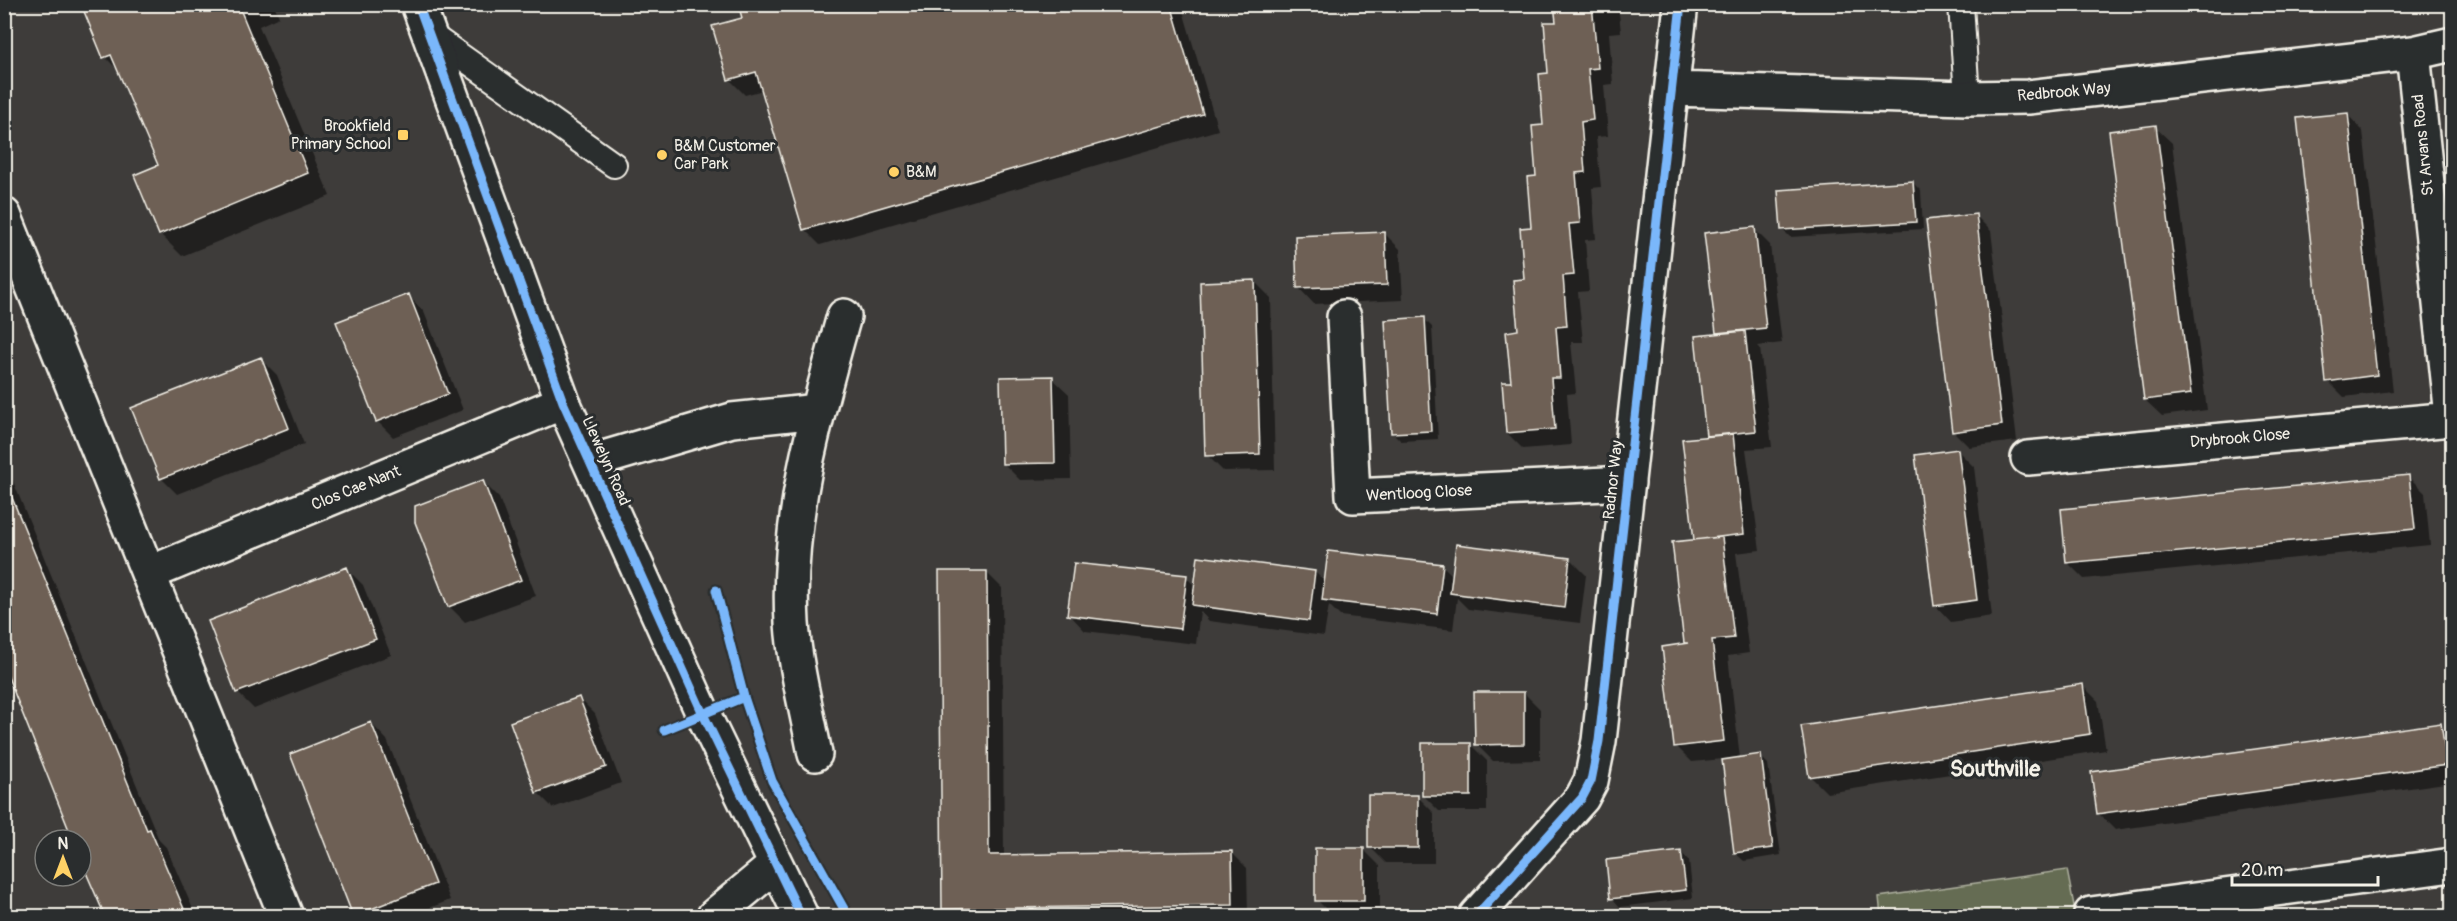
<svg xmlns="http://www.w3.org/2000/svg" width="2457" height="921" viewBox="0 0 2457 921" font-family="Pangolin,sans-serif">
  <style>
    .green { fill: #656c52; stroke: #acae9d; stroke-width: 1.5 }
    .shadow { fill: #0007 }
    .building { fill: #6e6055; stroke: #f4f1e8; stroke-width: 1.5 }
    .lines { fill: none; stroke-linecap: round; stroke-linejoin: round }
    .service-casing { stroke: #f4f1e8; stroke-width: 28 }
    .minor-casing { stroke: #f4f1e8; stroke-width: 38 }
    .service { stroke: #2a2d2e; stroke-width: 24 }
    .minor { stroke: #2a2d2e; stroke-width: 33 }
    .cycleway-casing { stroke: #2a2d2e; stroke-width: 13 }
    .cycleway { stroke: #7ab7fb; stroke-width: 9 }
    .poi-dot { fill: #ffd166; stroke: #2a2d2e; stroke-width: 2 }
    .labels { text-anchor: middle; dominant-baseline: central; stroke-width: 6; stroke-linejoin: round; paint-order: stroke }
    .street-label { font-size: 16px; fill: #f4f1e8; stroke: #2a2d2e }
    .poi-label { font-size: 16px; fill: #f4f1e8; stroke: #2a2d2e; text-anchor: start }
    .district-label { font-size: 22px; font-weight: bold; fill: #f4f1e8; stroke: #2a2d2e }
  </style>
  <rect width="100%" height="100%" fill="#3e3c3a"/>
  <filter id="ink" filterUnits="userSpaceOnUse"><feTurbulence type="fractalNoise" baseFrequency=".0167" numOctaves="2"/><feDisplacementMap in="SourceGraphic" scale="12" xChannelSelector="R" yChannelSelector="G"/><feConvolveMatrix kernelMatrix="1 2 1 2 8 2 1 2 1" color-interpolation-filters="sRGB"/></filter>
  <g filter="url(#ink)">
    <path class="green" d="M2067,870l9,46h-195l-2,-19z"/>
    <path class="shadow" d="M93,4h181l5,13 -20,9 71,170 -148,60 -22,-22v-68l-39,-93 -16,-16z
      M739,4h442l37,126 -398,115 -16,-16 -41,-139 -18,5 -16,-16 15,-60z
      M1556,4h62l3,28 -12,1 4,51 -9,1 4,51 -12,1 5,50 -9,1 4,51 -11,1 4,51 -11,1 5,50h-12l5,51 -9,1 4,51 -48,4 -16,-16 50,-410z
      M2347,114l16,17 30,260 -49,6 -16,-16z
      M2155,127l17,16 35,267 -45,6 -17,-16z
      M1913,183l8,8 2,38 -133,8 -8,-8z
      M1975,215l16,16 26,210 -48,6 -16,-16z
      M1754,229l16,16 12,98 -24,3 2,2 12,99 -26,2 14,101 -24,3 13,100 -21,3 12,102 20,-2 8,8 13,91 -37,6 -9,-8 -12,-94 -31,3 -16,-16 34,-308 -2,-3 12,-100 -3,-2z
      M1384,233l16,16 3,51 -89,4 -16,-17z
      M1254,281l17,17 4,172 -52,1 -16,-16z
      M408,295l16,17 39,98 -70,27 -16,-16z
      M1424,319l8,8 6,112 -37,2 -8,-8z
      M261,359l16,16 27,69 -127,50 -16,-16z
      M1052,378l17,16 2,85 -51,1 -17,-17z
      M1958,451l16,16 18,149 -41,6 -16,-17z
      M4,459l155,381 7,7 30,69h-90l-25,-61v-15h-6l-58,-147 -6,3 -7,-7z
      M2409,477l16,16 5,52 -346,34 -16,-16z
      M483,482l16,16 37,98 -71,26 -16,-16z
      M1570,559l16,16 -6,48 -112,-14 -11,-11 -4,32 -113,-14 -11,-11 -5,31 -115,-15 -9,-10 -4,33 -111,-13 -16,-17 117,-37 10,10 119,-15 11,11 117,-17 11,11z
      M347,569l16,16 28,70 -137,54 -16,-16 -28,-71z
      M986,572l16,16 2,268 227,-4 16,16 1,48h-297l-8,-8z
      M2082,685l16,16 8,49 -279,43 -16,-16z
      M1524,693l16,16v51l-47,1 -17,-17z
      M579,698l16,16 26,69 -68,25 -16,-16z
      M371,723l16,17 63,160 -41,16 -54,-1 -63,-160z
      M2440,725l12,12v45l-337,48 -16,-16z
      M1471,745l16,16v50h-48l-16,-16z
      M1418,797l16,16v50h-48l-16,-16z
      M1364,850l16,16v50h-47l-16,-16z
      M1681,852l8,9 4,37 -73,9 -8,-9z"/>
    <path class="building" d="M81,4h157l70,169 -149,62 -25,-60 24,-10 -47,-110 -8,3z
      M738,4h433l32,110 -400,116 -47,-158 -28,8 -16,-54 30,-8z
      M1554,4h38l6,64 -10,1 5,51 -12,2 4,50 -9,1 4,50 -11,1 5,51 -11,1 4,50 -11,1 4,51h-9l4,51 -49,4 -4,-51h9l-5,-50 12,-2 -5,-50 11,-1 -4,-51 11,-1 -4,-50 9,-1 -4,-50 11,-1 -4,-51 9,-1 -4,-51h12z
      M2348,113l29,262 -51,7 -29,-264z
      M2156,125l35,269 -47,6 -35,-269z
      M1913,181l3,41 -135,8 -3,-40z
      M1976,214l26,211 -50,7 -26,-212z
      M1755,227l11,101 -50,5 -12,-100z
      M1385,232l2,53 -90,3 -2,-52z
      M1255,280l5,174 -55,2 -5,-174z
      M409,294l39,100 -72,28 -40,-100z
      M1425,317l6,114 -40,2 -6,-113z
      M1745,331l11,100 -50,5 -11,-100z
      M261,357l28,71 -129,51 -29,-71z
      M1053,376l2,87 -53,1 -2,-87z
      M1733,434l11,100 -50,6 -12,-101z
      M1958,449l19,151 -43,6 -19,-151z
      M2409,475l6,54 -349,34 -5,-54z
      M4,478l143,352 3,-1 37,87h-82l-24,-55v-21h-8l-69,-173z
      M483,480l38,100 -73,27 -33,-85v-16z
      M1722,537l12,101 -22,2 12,101 -50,6 -12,-100 26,-4h-4l-12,-101z
      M1456,544l114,14 -6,50 -114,-15z
      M1328,551l115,13 -6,50 -115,-14z
      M1198,556l117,15 -6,50 -117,-16z
      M1074,563l113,12 -7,54 -113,-14z
      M347,567l29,72 -140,54 -28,-72z
      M939,571h48l2,284 243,-4 1,54 -291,4z
      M2083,684l7,50 -281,43 -8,-51z
      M1474,692h50v52l-49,1z
      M579,697l27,70 -70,26 -26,-71z
      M371,722l64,162 -82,32 -63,-162z
      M2441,723l6,42 -350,49 -6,-42z
      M1422,743h49v53h-49z
      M1761,754l12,94 -39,5 -12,-93z
      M1368,795h50v53h-50z
      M1315,848h49v53h-49z
      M1681,851l5,39 -76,9 -4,-39z"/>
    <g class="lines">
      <defs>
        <path id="service" d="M1961,4l6,94
          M431,35l183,130"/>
        <path id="minor" d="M418,4l145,398 140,312 98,202
          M2413,53l39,363
          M1672,89l295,9 61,-1 385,-44 39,-9
          M4,215l282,701
          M1344,317l9,179 275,-13
          M2028,458l424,-39
          M590,462l142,-42 86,-9
          M150,573l413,-171
          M815,754c-8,-43 -20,-87 -23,-131 -6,-104 24,-208 52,-307
          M2091,914l361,-49
          M714,916l60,-50
          M1476,916l106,-118 9,-17 8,-40 82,-737"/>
      </defs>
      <use href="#service" class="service-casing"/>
      <use href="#minor" class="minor-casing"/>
      <use href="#service" class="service"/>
      <use href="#minor" class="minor"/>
      <defs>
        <path id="cycleway" d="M418,4l145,398 140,312 98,202
          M716,590l28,107 28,84 76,135
          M664,730l80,-33
          M1476,916l106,-118 9,-17 8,-40 82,-737"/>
      </defs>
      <use href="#cycleway" class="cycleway-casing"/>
      <use href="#cycleway" class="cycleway"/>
    </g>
  </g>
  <g class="poi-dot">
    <rect x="397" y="129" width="12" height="12" rx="3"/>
    <circle cx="662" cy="155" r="6"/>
    <circle cx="894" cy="172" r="6"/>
  </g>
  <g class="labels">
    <g class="street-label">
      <text transform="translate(2064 92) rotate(-5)">Redbrook Way</text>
      <text transform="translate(2423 145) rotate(-96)">St Arvans Road</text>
      <text transform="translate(2240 438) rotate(-5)">Drybrook Close</text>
      <text transform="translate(606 461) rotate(66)">Llewelyn Road</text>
      <text transform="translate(1613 480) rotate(-84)">Radnor Way</text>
      <text transform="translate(356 488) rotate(-22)">Clos Cae Nant</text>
      <text transform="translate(1419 493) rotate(-3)">Wentloog Close</text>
    </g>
    <g class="poi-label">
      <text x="391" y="126" text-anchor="end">Brookfield<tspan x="391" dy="18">Primary School</tspan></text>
      <text x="674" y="146">B&amp;M Customer<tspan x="674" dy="18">Car Park</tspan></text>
      <text x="906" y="172">B&amp;M</text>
    </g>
    <g class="district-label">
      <text x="1995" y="769">Southville</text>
    </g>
  </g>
  <rect width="2457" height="921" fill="none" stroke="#2a2d2e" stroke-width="24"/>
  <rect x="12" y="12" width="2433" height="897" fill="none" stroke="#f4f1e8" stroke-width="2" filter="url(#ink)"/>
  <g transform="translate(63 858)"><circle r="28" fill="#2a2d2e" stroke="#7b7b78" stroke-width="1.5"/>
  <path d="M0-4.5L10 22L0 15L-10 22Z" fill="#ffd166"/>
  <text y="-9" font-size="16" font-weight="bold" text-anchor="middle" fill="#f4f1e8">N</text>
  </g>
  <path d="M2232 876v9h146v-9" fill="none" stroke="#f4f1e8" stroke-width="3"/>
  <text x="2241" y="876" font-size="18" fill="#f4f1e8" stroke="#2a2d2e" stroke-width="4.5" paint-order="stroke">20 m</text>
</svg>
